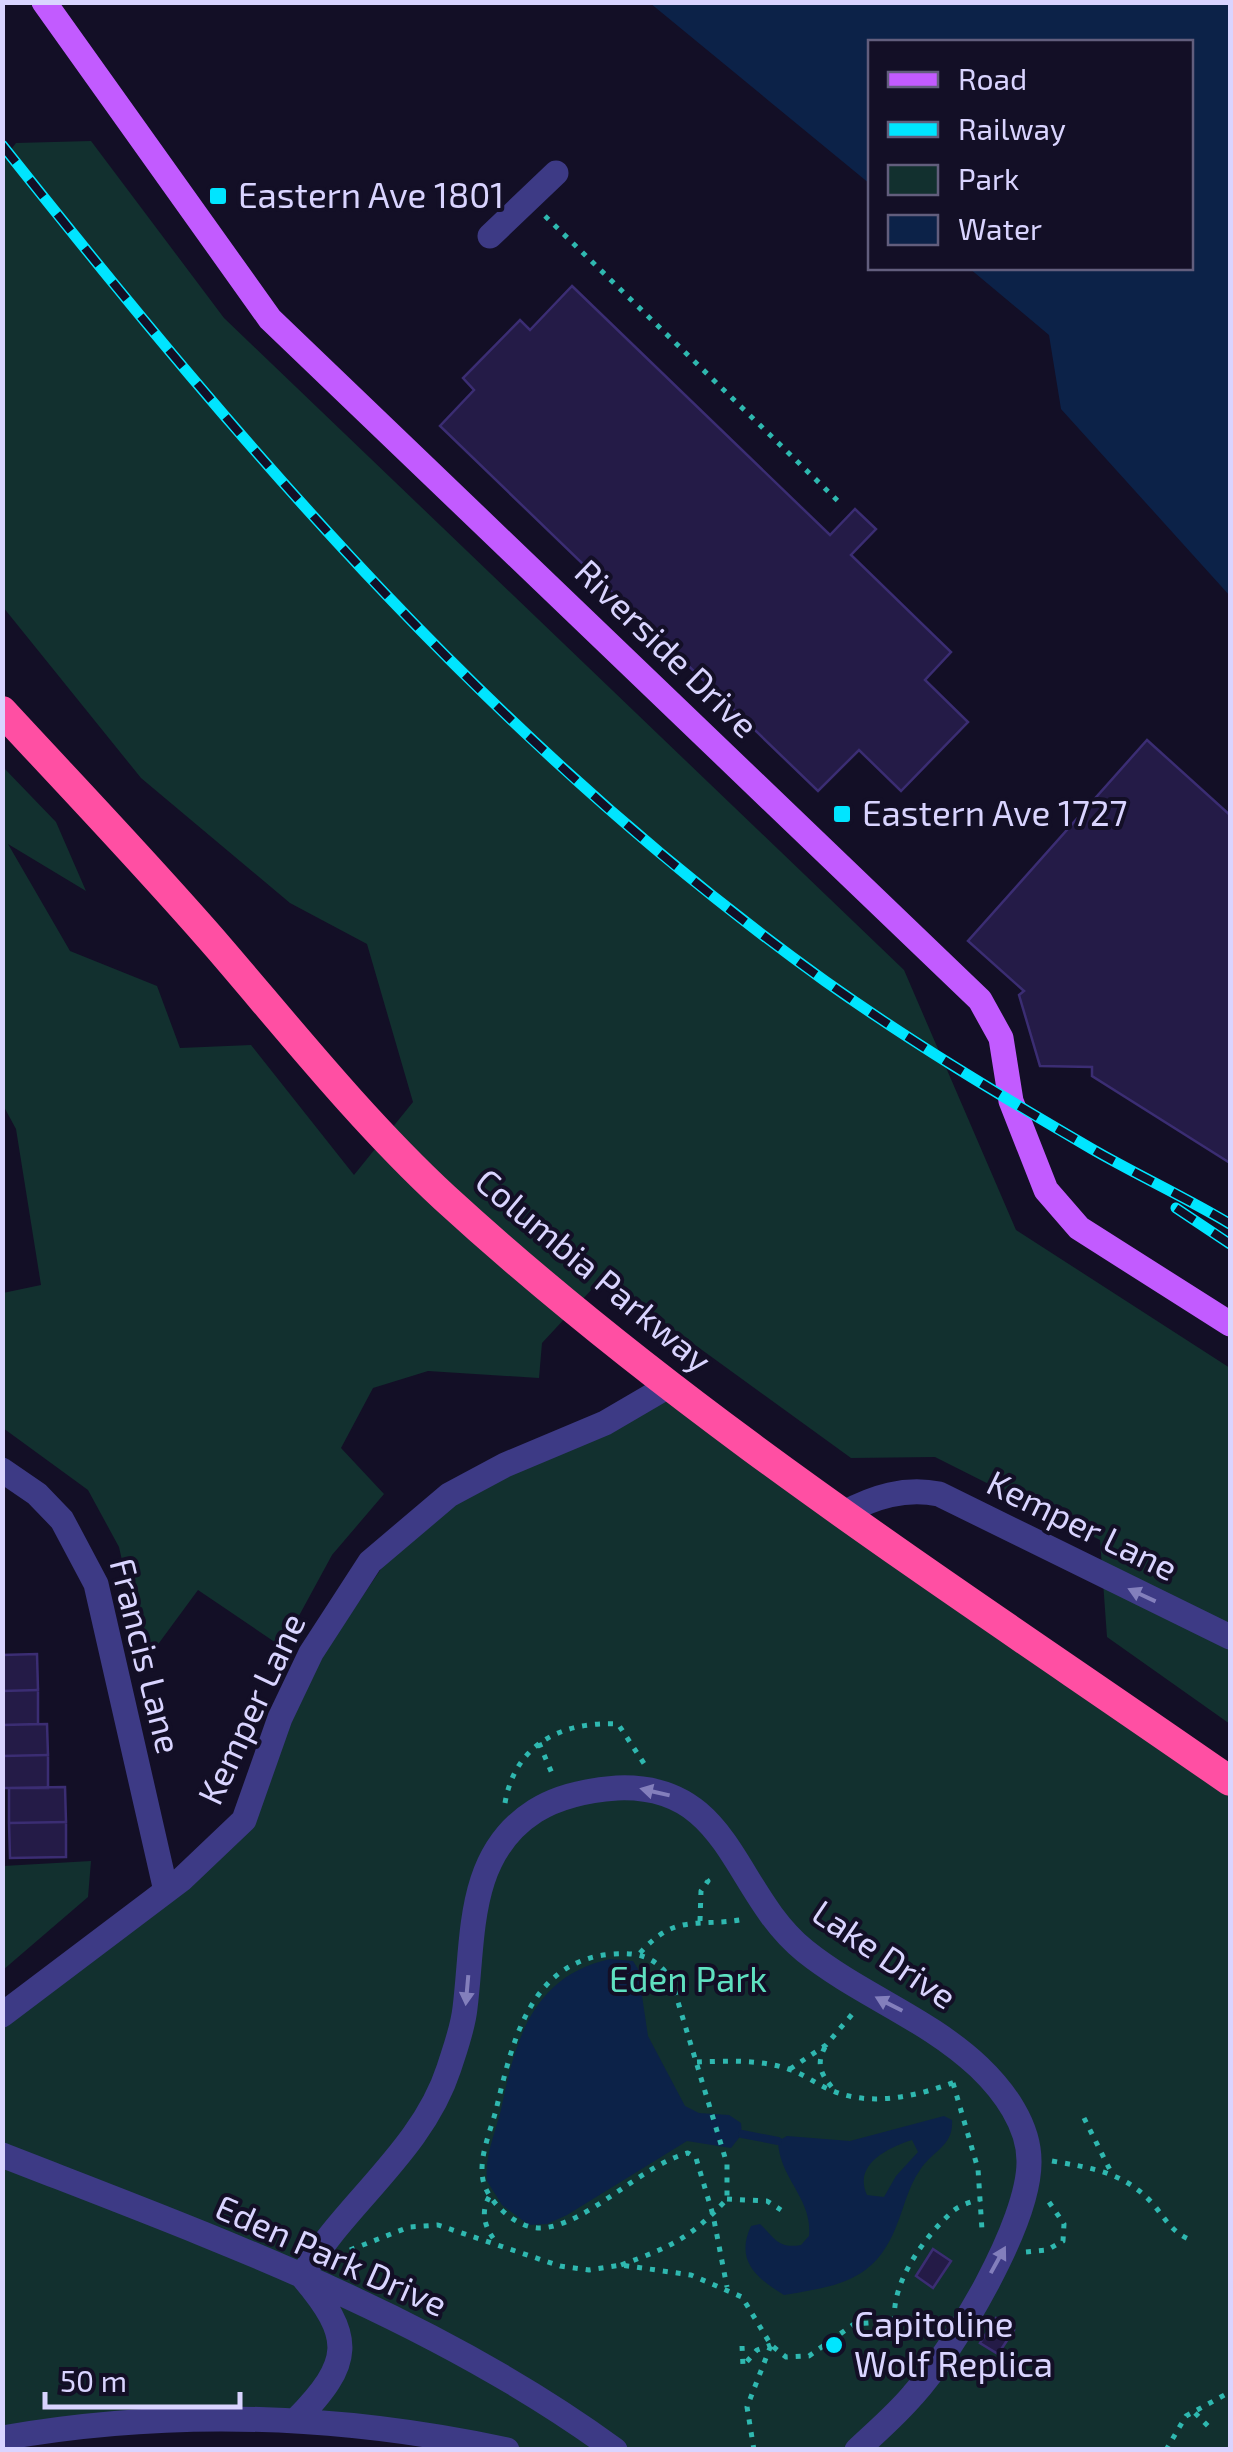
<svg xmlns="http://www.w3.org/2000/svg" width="1233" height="2452" viewBox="0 0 1233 2452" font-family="'Exo 2',sans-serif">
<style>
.green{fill:#12302f}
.water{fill:#0c2248;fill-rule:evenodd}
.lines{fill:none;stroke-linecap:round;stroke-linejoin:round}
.stream{stroke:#0c2248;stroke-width:8}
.building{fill:#241b47;stroke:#3b2d73;stroke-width:2.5}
.path{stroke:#2fb8b0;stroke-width:5;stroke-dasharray:5 8;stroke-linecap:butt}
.minor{stroke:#3d3a85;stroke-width:25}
.major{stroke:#c25bff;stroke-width:25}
.highway{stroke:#ff4fa3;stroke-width:30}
.rail-casing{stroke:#00e5ff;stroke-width:11}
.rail{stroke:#130f26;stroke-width:8;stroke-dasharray:22;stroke-linecap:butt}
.oneway{fill:#837fbc}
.poi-dot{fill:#00e5ff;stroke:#130f26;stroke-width:4}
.labels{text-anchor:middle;stroke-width:8;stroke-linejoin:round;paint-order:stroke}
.poi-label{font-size:35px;fill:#d9d4ff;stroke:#130f26;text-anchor:start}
.street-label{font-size:35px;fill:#d9d4ff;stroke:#130f26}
.park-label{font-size:35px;fill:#5fe0c0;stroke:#130f26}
</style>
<rect width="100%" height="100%" fill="#130f26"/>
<path class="green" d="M91,141L224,318L904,970L1016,1230L1230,1368V1724L1107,1637L1100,1540L935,1457L851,1458L647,1310L606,1274L542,1343L539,1378L428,1371L373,1388L341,1448L384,1494L332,1555L282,1647L198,1590L145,1662L119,1547L88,1490L3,1428V1293L41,1285L16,1129L3,1105V767L56,822L86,891L8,844L70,951L157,986L180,1048L251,1045L354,1175L413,1102L367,944L290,903L141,778L3,607L2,161L16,143Z
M670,1385L1230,1781V2449L507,2450L345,2423L3,2438V2015L215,1852L280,1718L408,1529Z
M91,1861L88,1897L3,1970V1866Z"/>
<path class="water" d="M650,3H1230V596L1061,409L1049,335L969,268H1190V42H870V184Z
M610,1959L633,1961L638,1969L648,2036L685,2106L699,2113L729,2115L741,2123L742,2134L731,2148L687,2141L567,2215L547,2224L529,2225L502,2205L487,2181C484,2155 497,2130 502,2105C516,2037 534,1976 610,1959Z
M944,2116L952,2120C954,2146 932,2151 920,2170C908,2187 904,2208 896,2227C874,2282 837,2286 784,2295C756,2278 735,2260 751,2226L760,2224C775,2238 778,2249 801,2245L809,2236C813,2199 779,2178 778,2141L787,2136L850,2141ZM912,2140L918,2152L896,2176L884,2197L867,2195C853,2165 887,2148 912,2140Z"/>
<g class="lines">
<path class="stream" d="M742,2134L778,2141"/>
</g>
<path class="building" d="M572,286L830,535L855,509L876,529L851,555L951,652L925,680L968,722L901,791L859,750L818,791L440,426L474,390L463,378L520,320L530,330Z
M1147,740L1230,815V1163L1092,1076V1067L1040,1066L1019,995L1024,991L968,941Z
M37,1654L38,1690L2,1691V1655Z
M38,1690V1724L2,1725V1691Z
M47,1724L48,1755L2,1756V1725Z
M48,1755V1788H2V1756Z
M65,1787L66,1822L9,1823V1788Z
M66,1822V1857L10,1858L9,1823Z
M933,2249L951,2261L933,2288L916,2276Z
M996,2318L1014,2330L998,2354L980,2343Z"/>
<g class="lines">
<path class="path" d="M545,216L842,505
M539,1743L554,1778
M505,1803C515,1744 562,1721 618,1724L647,1768
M700,1921L701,1891L708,1881L703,1875
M640,1953C676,1912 699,1928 745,1919
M825,2047C815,2066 822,2075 834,2090
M697,2062C727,2061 762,2059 791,2070C805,2075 818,2085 833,2091C872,2107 917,2096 955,2082
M790,2069L826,2045L854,2012
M953,2083L978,2169L982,2230
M1084,2118L1111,2172
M1052,2161C1091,2168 1124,2172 1152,2203C1166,2219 1171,2232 1191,2240
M489,2197C480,2213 485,2228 496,2242
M727,2199L767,2201L781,2210
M350,2250L409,2227L438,2225L560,2266L589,2270L621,2265L691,2275L742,2297L771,2345L786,2357L809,2356L854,2324L939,2318
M1026,2252L1047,2250L1063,2241L1064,2224L1049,2202
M621,2265C670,2247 690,2239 727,2199V2164L671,1979C655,1957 640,1952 613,1954C529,1960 512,2044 496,2110C490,2133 477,2161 484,2184C491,2205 518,2229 541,2228C586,2226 641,2165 688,2153L696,2158L713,2215L727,2287
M895,2321C890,2284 925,2236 952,2212C959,2205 971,2202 981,2199
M742,2346L743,2366L757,2350L771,2345
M1195,2413L1210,2428
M754,2450L747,2407L771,2345
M1166,2450L1186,2416L1230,2392"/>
<path class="minor" d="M490,236L556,173
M2,1470L37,1494L62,1520L96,1584L166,1891
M844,1513C874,1497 905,1487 939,1494L1230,1637
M2,2015L182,1879L244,1820L280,1718L311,1653L370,1562L449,1495L505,1465L605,1423L670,1385
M2,2155C212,2237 432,2316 615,2450
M296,2420C353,2362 354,2337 302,2276C345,2203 422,2151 449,2068C455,2049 463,2028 465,2008C474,1937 466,1855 535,1811C559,1796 589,1790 617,1788C732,1783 732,1892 805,1951C860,1995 927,2018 979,2067C1004,2091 1029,2125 1029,2161C1030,2222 954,2350 913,2395C896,2415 876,2432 857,2450
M2,2438C172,2408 339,2414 507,2450"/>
<path class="major" d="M44,2L270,319L980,1000L1001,1038L1011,1101L1046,1190L1079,1228L1230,1324"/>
<path class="highway" d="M2,711C75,790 149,867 219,948C292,1033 363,1122 445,1198C686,1419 963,1595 1230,1781"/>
<g class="rail-casing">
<path id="rail" d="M2,145C250,457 498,747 825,981C911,1042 1001,1096 1092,1149C1137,1175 1185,1197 1230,1224
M1176,1208L1230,1244"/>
</g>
<use href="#rail" class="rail"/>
</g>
<defs><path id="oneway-solid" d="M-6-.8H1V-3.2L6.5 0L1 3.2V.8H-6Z" transform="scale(2.5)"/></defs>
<g class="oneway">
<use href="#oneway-solid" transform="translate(1142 1595) rotate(-155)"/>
<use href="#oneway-solid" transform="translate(655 1792) rotate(-167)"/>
<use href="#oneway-solid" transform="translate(467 1990) rotate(95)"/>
<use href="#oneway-solid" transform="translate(889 2004) rotate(-153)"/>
<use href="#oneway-solid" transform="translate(998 2260) rotate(-61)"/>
</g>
<g class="poi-dot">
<rect x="208" y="186" width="20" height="20" rx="5"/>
<rect x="832" y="804" width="20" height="20" rx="5"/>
<circle cx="834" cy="2345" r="10"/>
</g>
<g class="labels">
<g class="poi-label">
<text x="238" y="208">Eastern Ave 1801</text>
<text x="862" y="826">Eastern Ave 1727</text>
<text x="854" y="2337">Capitoline<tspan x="854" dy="40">Wolf Replica</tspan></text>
</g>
<g class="street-label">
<text transform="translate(666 649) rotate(44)" y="12">Riverside Drive</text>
<text transform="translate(593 1271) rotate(40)" y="12">Columbia Parkway</text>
<text transform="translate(1082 1526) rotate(26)" y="12">Kemper Lane</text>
<text transform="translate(145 1656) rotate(76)" y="12">Francis Lane</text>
<text transform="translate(252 1709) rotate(-65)" y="12">Kemper Lane</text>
<text transform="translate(884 1955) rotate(34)" y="12">Lake Drive</text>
<text transform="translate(331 2256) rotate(24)" y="12">Eden Park Drive</text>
</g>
<g class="park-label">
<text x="688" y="1992">Eden Park</text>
</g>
</g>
<rect width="1233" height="2452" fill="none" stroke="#d9d4ff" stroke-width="10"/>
<rect x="868" y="40" width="325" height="230" fill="#130f26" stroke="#625e7d" stroke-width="2.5"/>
<rect x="888" y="72" width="50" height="15" fill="#c25bff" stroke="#625e7d" stroke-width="2.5"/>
<text x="958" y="90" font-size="30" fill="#d9d4ff">Road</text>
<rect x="888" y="122" width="50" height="15" fill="#00e5ff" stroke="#625e7d" stroke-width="2.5"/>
<text x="958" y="140" font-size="30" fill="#d9d4ff">Railway</text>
<rect x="888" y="165" width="50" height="30" fill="#12302f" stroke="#625e7d" stroke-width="2.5"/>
<text x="958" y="190" font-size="30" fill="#d9d4ff">Park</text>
<rect x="888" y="215" width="50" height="30" fill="#0c2248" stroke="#625e7d" stroke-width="2.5"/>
<text x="958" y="240" font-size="30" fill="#d9d4ff">Water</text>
<path d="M45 2392v15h195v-15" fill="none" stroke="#d9d4ff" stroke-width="5"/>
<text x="60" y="2392" font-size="30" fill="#d9d4ff" stroke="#130f26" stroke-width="8" paint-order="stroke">50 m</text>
</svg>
